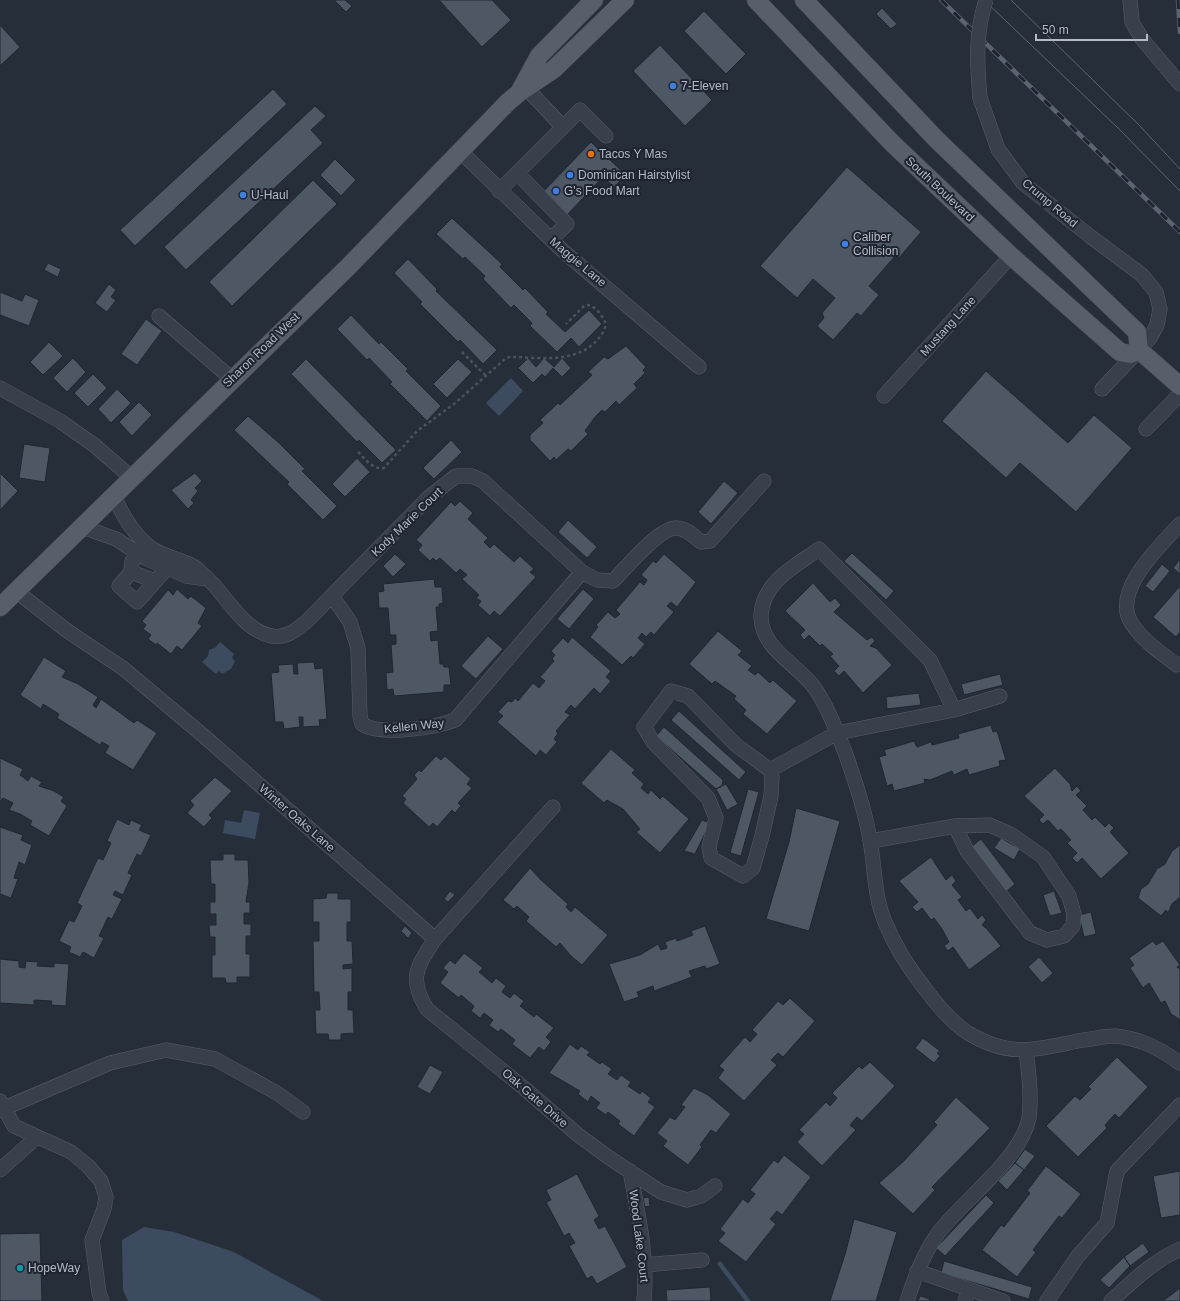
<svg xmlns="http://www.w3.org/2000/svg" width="1180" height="1301" viewBox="0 0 1180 1301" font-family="Helvetica,sans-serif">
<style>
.water{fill:#3d4b61}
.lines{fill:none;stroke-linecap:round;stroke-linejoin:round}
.stream{stroke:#3d4b61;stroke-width:4.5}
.building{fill:#4e5865;stroke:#202732}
.minor-casing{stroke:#575e69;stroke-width:15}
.major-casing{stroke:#424954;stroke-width:19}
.path{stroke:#465659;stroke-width:2.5;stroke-dasharray:3 3;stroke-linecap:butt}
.minor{stroke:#39404b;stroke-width:14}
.major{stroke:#585f6b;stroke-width:18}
.tram{stroke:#5c6471;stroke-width:1}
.rail-casing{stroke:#5c6471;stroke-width:4.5}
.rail{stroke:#1e2530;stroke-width:3;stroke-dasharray:9;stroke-linecap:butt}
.minor-bridge-casing{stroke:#575e69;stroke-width:15;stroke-linecap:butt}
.minor-bridge{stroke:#39404b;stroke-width:14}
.shop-dot{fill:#3f7fe0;stroke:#1e2530;stroke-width:1.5}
.food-dot{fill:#e8710a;stroke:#1e2530;stroke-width:1.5}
.culture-dot{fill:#0f9aa8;stroke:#1e2530;stroke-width:1.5}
.labels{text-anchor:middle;stroke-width:4;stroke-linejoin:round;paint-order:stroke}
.poi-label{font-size:12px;fill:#b5bbc6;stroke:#1e2530;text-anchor:start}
.street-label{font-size:12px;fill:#b5bbc6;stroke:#1e2530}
</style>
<rect width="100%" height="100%" fill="#262e3a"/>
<path class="water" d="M511,378L523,391L499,416L486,403Z
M220,642L234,654L232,658L235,661L231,669L222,674L219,671L216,674L202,662L208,656L209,650L215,648Z
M244,810L260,813L255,839L223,833L225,820L241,823Z
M144,1227L174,1232L234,1252L323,1301H128L123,1290L122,1240Z"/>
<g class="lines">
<path class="stream" d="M720,1264L748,1301"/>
</g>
<path class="building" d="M334,0H345L352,6L346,12Z
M439,0H492L511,20L482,47Z
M882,8L897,24L891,29L876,14Z
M704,11L746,54L726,74L684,31Z
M0,25L20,47L0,66Z
M660,45L712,100L685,126L633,71Z
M273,89L287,104L135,246L120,230Z
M315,106L326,116L311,130L323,143L186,270L164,247Z
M591,142L626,175L614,187L603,177L566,216L542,193Z
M335,159L356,180L341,196L320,175Z
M847,167L921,232L899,258L896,255L869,286L879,295L861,316L857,313L833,340L817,326L824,318L822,313L835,298L813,279L797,298L760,266Z
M313,180L337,204L232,306L209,282Z
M452,218L502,264L500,267L523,290L525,288L548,312L546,314L565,332L589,310L602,324L579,347L571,338L557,352L530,326L532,323L514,305L511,308L483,279L485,276L465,257L463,259L436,234Z
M408,259L437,289L436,291L497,350L483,364L460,340L458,342L420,304L422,302L394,273Z
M48,263L61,269L58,277L44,270Z
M109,284L116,290L111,297L116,300L107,312L95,303Z
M0,292L22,301L25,294L39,300L29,326L0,315Z
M351,315L379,344L381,342L408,369L406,371L441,406L427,421L390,384L392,382L369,358L367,360L337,329Z
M146,319L162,331L137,365L121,354Z
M49,342L63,356L43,375L30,362Z
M626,346L646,367L643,370L645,373L634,384L637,388L619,405L616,401L605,412L602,410L595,417L585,431L588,434L571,451L568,449L556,460L554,457L550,461L530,440V435L543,423L540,420L558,403L560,405L592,375L588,372L604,357L608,359Z
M73,358L86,372L67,392L53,378Z
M528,358L536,367L544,358L554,367L562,358L571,368L562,377L553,368L545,377L542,374L533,383L518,368Z
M306,359L396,450L382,463L359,440L357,442L291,374Z
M458,359L472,372L447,398L433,384Z
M986,371L1068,443L1094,415L1132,448L1076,512L1020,463L1006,478L942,421Z
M93,374L107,388L88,407L74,393Z
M117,389L131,403L111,423L98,409Z
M139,402L152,415L132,436L119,422Z
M248,416L278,442L305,469L302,471L337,506L323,520L287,484L289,482L234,430Z
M451,440L462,452L434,479L423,468Z
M24,444L50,448L45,482L19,478Z
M357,458L370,472L345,497L332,484Z
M0,473L18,491L0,510Z
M195,473L202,481L195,488L198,491L191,500L194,503L188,509L171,490Z
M724,481L738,493L711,524L698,512Z
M460,501L473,513L468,519L488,538L484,542L490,548L494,544L514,562L520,556L534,569L530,572L536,577L500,616L494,611L490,616L478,605L481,601L476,598L479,595L462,579L467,575L460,569L456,573L440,558L436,561L433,558L430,561L418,550L422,545L416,540L451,502L455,506Z
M568,520L597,547L587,558L558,532Z
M852,553L894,591L886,600L844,561Z
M395,554L406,564L393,577L383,566Z
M664,554L696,582L677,607L671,602L667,606L674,612L654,635L651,632L646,637L642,633L638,638L645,644L633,658L631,656L622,665L590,637L598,627L596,625L608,612L615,618L620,614L616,610L640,582L644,585L647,580L641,575L653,561L656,563Z
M1180,559V574L1173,568Z
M1162,564L1170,571L1153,592L1145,586Z
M434,579L435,587H442L443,603L439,604V607H436L438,631L430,632L431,641L438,640L440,664H443L444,667H449L451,685H444V692L394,696L393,689L387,690L386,673L393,672L391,645L396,644V635H390L388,608H379L378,592L384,591L383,584Z
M813,583L830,602L835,598L841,605L834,612L867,640L872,637L875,641L870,646L876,648L892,665L863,693L844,671L839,676L834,671L839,666L830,656L833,654L822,644L820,646L809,635L804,640L800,635L805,630L785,611Z
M1180,586V632L1176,637L1153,617Z
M177,589L188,599L191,596L206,608L198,623L202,626L182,650L177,646L171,654L157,643L156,645L148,639L151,635L143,629L146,625L142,621L168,590L173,595Z
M583,589L594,599L569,629L557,619Z
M718,631L742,651L738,655L752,666L748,670L755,675L758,672L770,683L773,680L797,701L767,734L743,714L746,710L734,699L736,696L715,681L712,684L689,664Z
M488,636L503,649L476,679L461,666Z
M572,637L611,671L606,677L611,681L600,694L594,688L575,709L571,705L565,712L570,715L556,731L558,733L554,739L557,742L546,755L540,750L536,756L497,722L503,716L498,712L508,701L512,702L515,698L518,701L533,683L539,688L545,681L540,677L554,661L552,659L555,655L551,651L563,638L568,643Z
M44,657L66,671L62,677L78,684L98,697L93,705L96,708L101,699L134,723L137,720L157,733L133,770L105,753L109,746L102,742L100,745L57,718L59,714L43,704L41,709L20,695Z
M314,662L315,669L323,668L327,719L319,720L320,726L303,727V717H299L300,727L284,729L283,722H275L271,673L279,672L278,665L293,664L294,674H298L297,663Z
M1000,674L1003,685L964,695L961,684Z
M919,693L921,705L887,709L886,697Z
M679,711L746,772L739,780L671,720Z
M991,725L993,732L997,731L1006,760L999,761L1000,766L969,775L967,769L954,775L952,771L930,780L924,779L925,783L894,791L892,784L887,786L879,757L886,755L884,750L914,741L917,747L931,742L932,745L959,738L958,734Z
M664,727L723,780L722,786L716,789L656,736Z
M611,749L635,770L632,773L644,784L641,788L648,794L651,790L660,799L663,796L689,819L660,853L636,832L640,829L623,809L607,800L604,803L581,783Z
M436,756L441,760L445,756L471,779L467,784L472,788L458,803L461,806L455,813L452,810L437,827L433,823L429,827L403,803L406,799L402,796L417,779L414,775L419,770L421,772Z
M0,758L23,769L20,775L28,781L31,776L42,782L39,786L54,791L64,797L61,801L67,806L49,836L30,825L32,821L20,814L9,810L13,803L3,798L0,802Z
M1055,768L1070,784L1072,791L1077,786L1081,791L1076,795L1087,806L1083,810L1092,820L1095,817L1105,827L1109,823L1114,828L1110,832L1129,853L1101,879L1082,858L1077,863L1072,858L1077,853L1067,843L1071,840L1061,829L1058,831L1048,820L1043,824L1039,820L1044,815L1024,796Z
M215,777L232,791L209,815L212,818L204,827L187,813L194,805L190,801Z
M726,784L738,804L727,810L716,789Z
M748,789L759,792L741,856L730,853Z
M796,808L840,821L809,931L766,919L789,842Z
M117,819L129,825L131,820L142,825L139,830L151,835L141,856L137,854L128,873L132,875L123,895L115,891L113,895L122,899L112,919L108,917L99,936L104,938L94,958L83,952L80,957L69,952L71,947L59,941L69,920L74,922L82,906L77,903L98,858L103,860L111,843L107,841Z
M702,820L710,823L695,854L684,851Z
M0,827L23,835L21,840L32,845L25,865L19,862L14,878L18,879L11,898L0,894Z
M1001,838L1020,849L1014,860L994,848Z
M981,839L1015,884L1006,892L971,847Z
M1180,845V897L1172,904L1168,913L1166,910L1161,916L1138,898L1141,889L1148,884L1157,869L1165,864L1172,851Z
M223,854H235V860H248L249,882L246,902H250V913H244V924H251V936H246V954H250V977H237V983H226L225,978H212V955H215V937H210L209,925H216V914H210V902H215V884H211L210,860H223Z
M931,857L946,880L952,875L956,881L952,885L962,897L958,900L966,911L970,908L978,919L982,915L986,920L982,925L986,928L1001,946L969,970L953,947L948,951L944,946L949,942L942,929L934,918L931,920L922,908L917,912L912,907L918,902L899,881Z
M530,868L540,879L568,904L566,907L571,912L575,907L608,935L582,965L571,956L560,943L556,947L526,921L529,917L517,906L514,909L503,900Z
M450,891L455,895L448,902L444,899Z
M1054,891L1062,913L1050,916L1043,895Z
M327,893H338V899H351V922H347V941H352L353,964L343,965V969L352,968V992H348V1010H353L354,1033L341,1034V1040H329L328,1034H316L315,1010H320L319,992H314L313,941H319V922H313V899L326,898Z
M1091,912L1096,934L1084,937L1079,915Z
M405,926L412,933L408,938L401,931Z
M705,926L720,964L706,969L705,966L689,971L692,977L654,991L653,986L637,992L639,997L624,1002L609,964L640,955L658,944L661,950L667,948L665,942L676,938L677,941L693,935L691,931Z
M1153,941L1156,945L1163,941L1180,965L1177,967L1180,969V1027L1179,1019L1171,1014L1165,1001L1161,1003L1149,983L1143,988L1130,968L1134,965L1129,958Z
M464,953L483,968L479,972L492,983L496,978L506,986L502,992L510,998L514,993L524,1001L520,1006L534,1017L536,1014L554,1028L546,1037L551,1042L544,1051L539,1047L530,1058L512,1044L515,1040L501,1029L498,1032L489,1025L493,1020L484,1013L480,1018L471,1011L474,1006L461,995L459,998L440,983L448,972L443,968L450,960L455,964Z
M1039,957L1053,973L1042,983L1028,967Z
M0,959L19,961V967L25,968L26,961L38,962L37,966L54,967V963L69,964L66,1006L51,1005L52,1001L34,1000V1005L0,1003Z
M790,998L815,1021L783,1057L778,1053L771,1060L777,1065L744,1101L718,1078L724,1070L719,1066L745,1037L750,1042L757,1034L752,1030L778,1001L783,1005Z
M923,1038L940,1051L937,1053L940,1056L934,1063L915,1048Z
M570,1044L578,1050L581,1046L590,1052L587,1055L600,1064L602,1062L612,1069L608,1074L617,1080L621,1075L631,1082L628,1086L640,1094L642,1091L651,1098L648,1102L655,1107L634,1136L618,1124L620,1121L608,1112L606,1115L596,1108L600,1103L591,1096L588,1102L578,1094L580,1091L549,1073Z
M1117,1057L1148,1087L1119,1118L1115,1114L1105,1125L1107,1128L1078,1157L1046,1126L1075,1096L1080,1100L1091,1089L1088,1087Z
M870,1062L895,1086L862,1121L857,1117L850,1125L856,1130L822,1166L797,1142L804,1134L799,1130L826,1102L830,1106L837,1098L832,1093L859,1066L862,1069Z
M430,1065L443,1072L430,1094L417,1087Z
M694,1088L708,1095L731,1114L716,1133L711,1130L700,1145L702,1147L688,1165L663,1146L667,1141L657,1133L670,1117L675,1120L685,1107L681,1105Z
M956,1097L990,1128L932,1187L935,1190L913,1214L879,1183L903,1162L937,1125L934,1122Z
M1025,1149L1035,1156L1024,1170L1015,1163Z
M784,1155L811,1177L782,1215L777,1211L770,1219L776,1224L746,1262L718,1241L725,1233L720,1229L743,1199L748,1203L755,1194L750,1190L774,1160L778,1163Z
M1015,1163L1024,1170L1007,1190L998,1181Z
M1046,1166L1081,1194L1062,1218L1059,1216L1033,1250L1036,1252L1017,1277L982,1250L1001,1225L1004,1227L1030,1193L1027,1191Z
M1180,1171V1215L1161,1218L1153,1176Z
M577,1174L599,1216L594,1220L599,1229L605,1226L627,1267L597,1284L592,1276L587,1279L569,1246L575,1243L569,1233L564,1236L546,1202L551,1200L546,1190Z
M986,1195L994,1203L945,1256L936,1248Z
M649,1197L650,1206L645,1207L643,1198Z
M854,1219L897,1232L876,1301H830L846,1251Z
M40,1233L42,1301H0V1234Z
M1143,1243L1149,1252L1130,1266L1124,1257Z
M1124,1257L1130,1266L1109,1288L1100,1280Z
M944,1261L1032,1287L1029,1299L941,1273Z
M710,1287L711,1301H667L666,1290Z
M1180,1288V1301H1163Z
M920,1296L930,1299L929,1301H918Z"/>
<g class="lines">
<g class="minor-casing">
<path id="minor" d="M1130,0L1132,22L1142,39L1180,84
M526,88L563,127
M980,98L998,149L1023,183L1091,237L1142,275L1156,292L1160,309L1157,325L1150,338L1139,350L1102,389
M461,152L562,250L699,367
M517,173L567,224L551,239
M499,191L580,110L606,136
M159,316L232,379
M0,388L60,421L94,445L131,477
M884,396L1011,256
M1146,429L1180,394
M114,496C122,515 131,530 146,544C159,556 178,558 193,566C198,569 202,574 207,578C227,596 243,631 272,636C286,639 297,629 307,621L428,498L456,476H472L483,481L582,572L597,580L613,581C626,568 658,529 675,528C685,527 694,536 701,542L710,541L764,481
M1180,524C1160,546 1110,592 1132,624C1143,641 1161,653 1177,665L1180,664
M82,527L116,539L145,558L186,576L208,579
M144,546L132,561L131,572L119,586L137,602L167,568L170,560
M131,572L155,581
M16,591L66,630L124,669L205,737L435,939L553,807
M332,596L350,622L358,648L360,716L362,724C380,736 435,728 455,720L582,572
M954,710L930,660L819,549C795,566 763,582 761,615C760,648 797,664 814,687C828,707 836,730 845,752C855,781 865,810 870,840C875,868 874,896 885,922C895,947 910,970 926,990C938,1006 951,1022 968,1033C1011,1059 1037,1049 1083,1040C1093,1039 1104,1036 1115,1036C1140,1038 1160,1049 1180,1063
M770,770L772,777L771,796L762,836L753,868L743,876L711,858L709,847L716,818L708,798L653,742L644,727L671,691L688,696L736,745L770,770L837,733L954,710L1000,696
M871,841L955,826L990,825L1012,835L1043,857L1069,896L1074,914L1073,926L1064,936L1047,940L1030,933L967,851L955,826
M435,939C417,967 408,978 427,1009L524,1088L577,1134L608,1157L661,1192L687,1200L701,1196L715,1186
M0,1101L14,1126L71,1152L87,1165L101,1181L106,1197L104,1209L92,1240L99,1293L102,1301
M0,1110L110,1063L166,1050L215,1059L277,1093L303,1112
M0,1170L37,1137
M630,1171C638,1213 648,1258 644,1301
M644,1265L702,1260
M917,1271L1003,1301
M907,1301C915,1277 924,1252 939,1232C964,1199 1021,1159 1029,1118C1032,1096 1029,1072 1026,1051
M965,1301L969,1289
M1047,1301L1078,1256L1107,1223L1117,1171L1180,1105
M1111,1301C1133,1281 1153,1261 1180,1249"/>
</g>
<g class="major-casing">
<path id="major" d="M756,0L892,143L1011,256L1120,352L1130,354L1139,350
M804,0L937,140L1137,332L1139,350L1180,386
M521,89L539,56L594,0
M0,607L349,266L508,102L520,92L554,69L625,0"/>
</g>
<path class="path" d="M462,352L486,376
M358,452C366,460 373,470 384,468L417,431L454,404L505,359L509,357C539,357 577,365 599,338C602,334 607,328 605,322C602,315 596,307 588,305L584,306L566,324"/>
<use href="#minor" class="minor"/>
<use href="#major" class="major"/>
<path class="tram" d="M984,0L1118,128L1180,191
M1011,0L1139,125L1180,169"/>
<g class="rail-casing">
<path id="rail" d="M941,0L1180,232
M1178,0L1180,32"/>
</g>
<use href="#rail" class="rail"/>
<g class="minor-bridge-casing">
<path id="minor-bridge" d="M980,98C977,63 975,34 986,0"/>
</g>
<use href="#minor-bridge" class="minor-bridge"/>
</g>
<g class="shop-dot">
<circle cx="673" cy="86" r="4"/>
<circle cx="570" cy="175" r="4"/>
<circle cx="556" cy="191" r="4"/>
<circle cx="243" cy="195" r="4"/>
<circle cx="845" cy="244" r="4"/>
</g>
<circle class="food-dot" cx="591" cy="154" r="4"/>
<circle class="culture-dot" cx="20" cy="1268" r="4"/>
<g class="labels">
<g class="poi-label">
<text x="681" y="90">7-Eleven</text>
<text x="599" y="158">Tacos Y Mas</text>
<text x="578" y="179">Dominican Hairstylist</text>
<text x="564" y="195">G's Food Mart</text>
<text x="251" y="199">U-Haul</text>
<text x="853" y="241">Caliber<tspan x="853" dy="14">Collision</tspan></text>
<text x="28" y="1272">HopeWay</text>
</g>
<g class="street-label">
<text transform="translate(940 189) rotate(43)" y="4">South Boulevard</text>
<text transform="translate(1050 203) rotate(40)" y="4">Crump Road</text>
<text transform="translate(578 262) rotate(40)" y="4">Maggie Lane</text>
<text transform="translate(948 326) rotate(-48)" y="4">Mustang Lane</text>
<text transform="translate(261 350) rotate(-44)" y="4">Sharon Road West</text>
<text transform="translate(407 522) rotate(-44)" y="4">Kody Marie Court</text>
<text transform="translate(414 726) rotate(-6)" y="4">Kellen Way</text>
<text transform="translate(297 818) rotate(41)" y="4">Winter Oaks Lane</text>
<text transform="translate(535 1098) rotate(41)" y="4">Oak Gate Drive</text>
<text transform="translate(639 1236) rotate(83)" y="4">Wood Lake Court</text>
</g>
</g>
<path d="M1036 34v6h111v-6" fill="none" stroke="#b5bbc6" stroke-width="2"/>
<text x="1042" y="34" font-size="12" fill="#b5bbc6" stroke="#1e2530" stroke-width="3" paint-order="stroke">50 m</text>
</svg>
